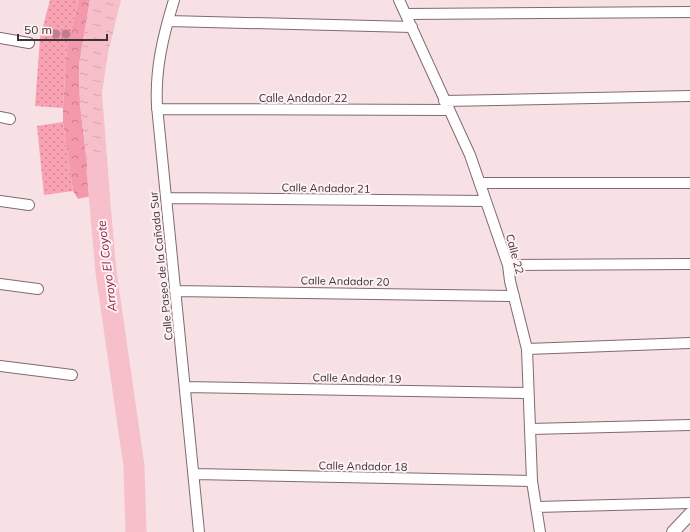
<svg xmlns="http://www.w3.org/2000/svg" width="690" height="532" viewBox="0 0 690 532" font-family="Mulish,sans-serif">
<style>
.forest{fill:url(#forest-crowns)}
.park{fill:url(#park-dots)}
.water{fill:url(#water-ripples)}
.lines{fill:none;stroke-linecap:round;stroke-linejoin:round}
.river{stroke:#f7bfc9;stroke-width:21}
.minor-casing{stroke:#7f6b6f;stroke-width:12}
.tertiary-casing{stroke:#7f6b6f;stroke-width:14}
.minor{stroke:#fff;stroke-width:10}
.tertiary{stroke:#fff;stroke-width:12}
.tree{fill:#c07d8f}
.labels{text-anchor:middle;stroke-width:4;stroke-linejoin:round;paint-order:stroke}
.street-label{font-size:11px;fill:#3c3335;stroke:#fef1f3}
.water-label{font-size:12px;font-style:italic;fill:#8b2444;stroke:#fef1f3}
</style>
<defs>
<pattern id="forest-crowns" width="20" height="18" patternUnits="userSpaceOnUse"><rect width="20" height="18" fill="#f399ab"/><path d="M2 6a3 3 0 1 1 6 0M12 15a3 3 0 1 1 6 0" fill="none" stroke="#c67d8c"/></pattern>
<pattern id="park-dots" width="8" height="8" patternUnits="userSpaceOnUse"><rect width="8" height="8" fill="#faa2b4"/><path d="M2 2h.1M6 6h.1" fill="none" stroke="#cc8593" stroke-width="1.8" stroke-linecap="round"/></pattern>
<pattern id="water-ripples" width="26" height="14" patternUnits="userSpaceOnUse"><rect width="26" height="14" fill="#f7bfc9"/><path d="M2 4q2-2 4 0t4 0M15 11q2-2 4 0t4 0" fill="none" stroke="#d5a5ad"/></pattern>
</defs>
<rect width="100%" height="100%" fill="#f7e1e4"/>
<path class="forest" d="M79,0H90L79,65L80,104L91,196L78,199L73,191L63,122V108L67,46Z"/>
<path class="park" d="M50,0H79L67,46L63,108L35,106L40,38Z
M63,122L73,191L44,195L37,126Z"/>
<path class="water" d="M90,0H121L108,53L102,93L110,197L91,200L80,104L79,65Z"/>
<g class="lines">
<path class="river" d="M97,171L106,272L134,466L136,532"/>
<g class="minor-casing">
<path id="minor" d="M174,0C163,36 155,69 157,106L199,532
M399,0L470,155L508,265L510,281L527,349L532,481L540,532
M406,14L690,12
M168,21L412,27
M0,38L29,43
M444,101L690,96
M157,109L448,110
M0,117L10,119
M481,183H690
M166,198L485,201
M0,201L29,205
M508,265L690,264
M0,284L38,289
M175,291L514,296
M527,349L690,343
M0,366L72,375
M185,387L528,393
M530,429L690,425
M194,474L532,481
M536,507L690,503"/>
</g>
<g class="tertiary-casing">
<path id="tertiary" d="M673,532L690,514"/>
</g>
<use href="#minor" class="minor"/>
<use href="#tertiary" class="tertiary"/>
</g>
<g class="tree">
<circle cx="56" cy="34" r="4.5"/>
<circle cx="66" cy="34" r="4.5"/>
</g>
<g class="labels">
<g class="street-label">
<text x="303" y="102">Calle Andador 22</text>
<text transform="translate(326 188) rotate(1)" y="4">Calle Andador 21</text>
<text transform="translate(515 254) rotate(75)" y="4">Calle 22</text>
<text transform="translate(161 266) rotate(-96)" y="4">Calle Paseo de la Cañada Sur</text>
<text transform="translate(345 281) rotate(1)" y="4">Calle Andador 20</text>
<text transform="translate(357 378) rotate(1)" y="4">Calle Andador 19</text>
<text transform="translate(363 466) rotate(1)" y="4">Calle Andador 18</text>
</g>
<g class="water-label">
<text transform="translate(107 266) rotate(-97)" y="4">Arroyo El Coyote</text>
</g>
</g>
<path d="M18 34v6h89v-6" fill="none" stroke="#3c3335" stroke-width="2"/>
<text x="24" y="34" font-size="12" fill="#3c3335" stroke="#fef1f3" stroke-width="3" paint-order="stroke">50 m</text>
</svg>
